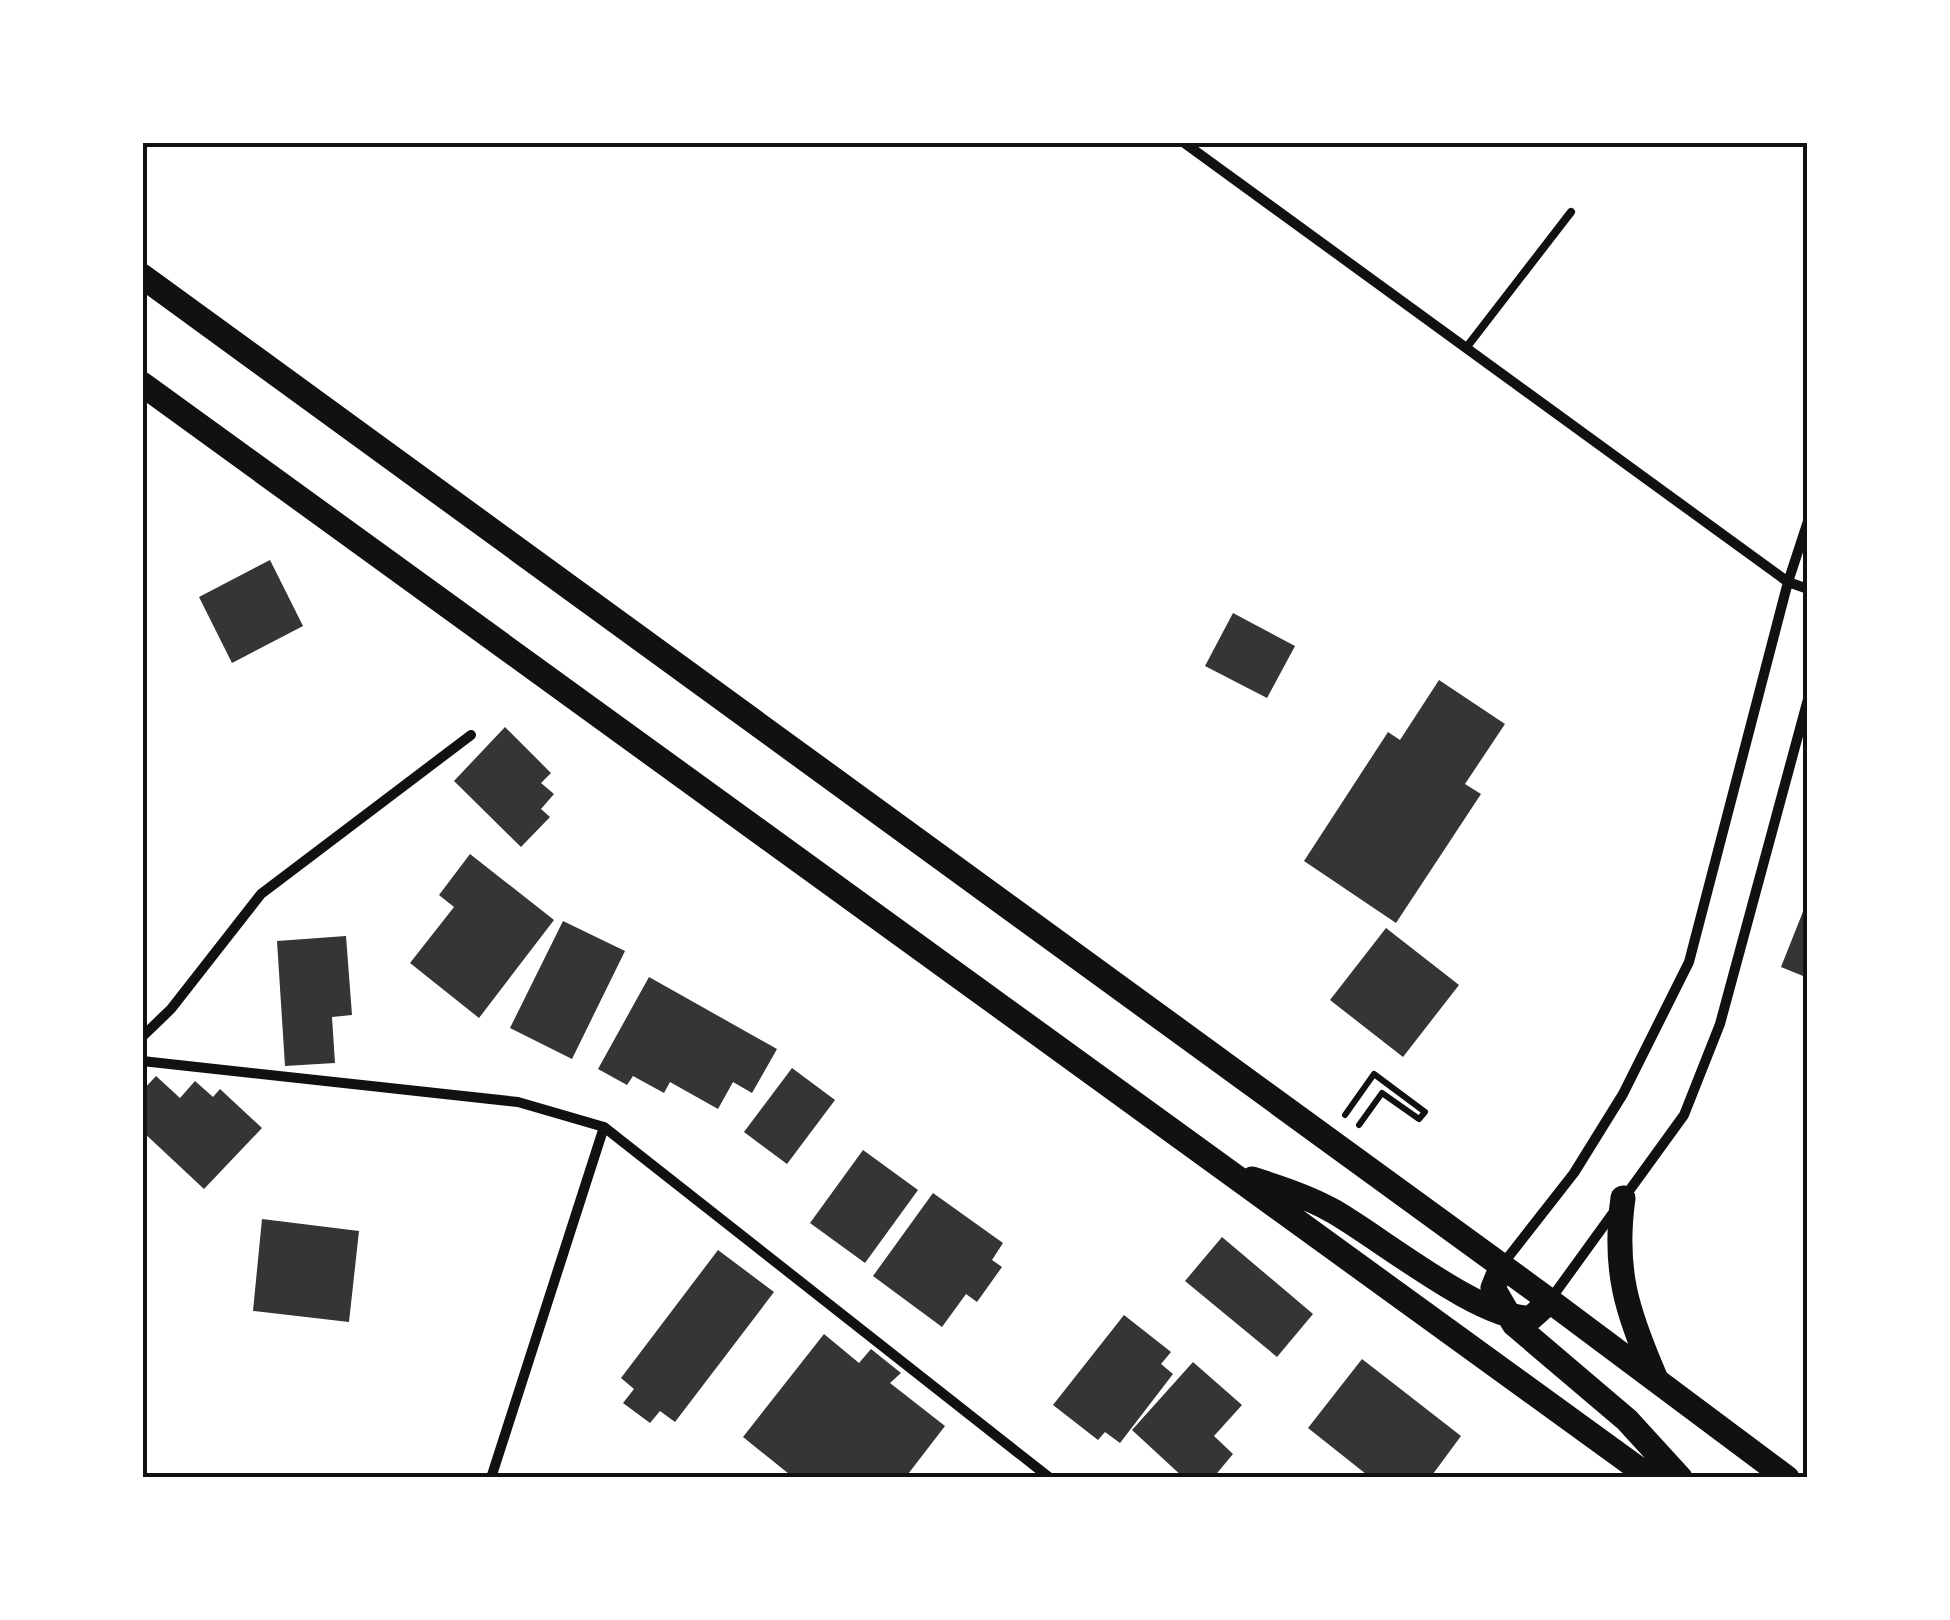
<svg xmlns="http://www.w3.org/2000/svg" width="1950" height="1620" viewBox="0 0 1950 1620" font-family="'Noto Sans',sans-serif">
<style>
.building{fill:#353535}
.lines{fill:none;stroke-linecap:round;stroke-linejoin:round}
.path{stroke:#111;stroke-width:6}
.service{stroke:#111;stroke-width:8}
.minor{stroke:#111;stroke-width:10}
.primary{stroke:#111;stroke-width:25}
.neatline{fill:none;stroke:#111;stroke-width:4}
</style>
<rect width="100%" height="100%" fill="#fff"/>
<path class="building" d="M270,560L303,626L232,663L199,597Z
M1233,613L1295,646L1267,698L1205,666Z
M1439,680L1505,724L1465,784L1481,794L1396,923L1304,861L1388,732L1400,740Z
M505,727L551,773L541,783L554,794L541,809L550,817L521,847L454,781Z
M470,854L554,920L479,1018L410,963L454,907L439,895Z
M1808,899V978L1781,967Z
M563,921L625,951L572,1059L510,1028Z
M1386,928L1459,985L1403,1057L1330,1000Z
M346,936L352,1015L332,1017L335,1063L285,1066L277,941Z
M649,977L777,1049L752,1093L733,1082L718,1109L670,1082L664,1093L633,1076L627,1085L598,1069Z
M792,1068L835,1100L787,1164L744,1132Z
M156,1076L180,1098L195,1081L213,1097L220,1089L262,1128L204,1189L142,1131V1091Z
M863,1150L918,1190L865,1263L810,1223Z
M933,1193L1003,1243L992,1260L1002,1267L977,1302L966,1294L942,1327L873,1276Z
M262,1219L359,1231L349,1322L253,1311Z
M1222,1237L1313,1314L1277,1357L1185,1281Z
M718,1250L774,1292L675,1422L660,1411L650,1423L623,1403L634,1389L621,1378Z
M1124,1315L1171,1352L1161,1364L1173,1374L1120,1443L1105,1432L1098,1440L1053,1405Z
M824,1334L859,1363L871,1349L901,1373L890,1383L945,1426L905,1478H794L743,1437Z
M1362,1359L1461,1436L1430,1478H1371L1308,1428Z
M1193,1362L1242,1405L1214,1436L1233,1454L1213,1478H1184L1132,1430Z"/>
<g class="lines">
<path class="path" d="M1345,1115L1374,1074L1425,1112L1419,1119L1382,1093L1359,1125"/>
<path class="service" d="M1466,348L1571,212"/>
<path class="minor" d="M1183,142L1788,582L1808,589
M142,1037L171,1009L261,894L471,735
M142,1061L518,1102L604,1127L1050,1478
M1502,1265L1574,1173L1623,1094L1689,962L1788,582L1808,521
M1550,1300L1684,1115L1720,1024L1808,699
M491,1478L604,1127"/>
<path class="primary" d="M142,276L1550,1301L1787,1478
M142,384L1651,1478
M1252,1179C1280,1188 1308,1197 1333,1211C1379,1237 1482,1321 1531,1318L1550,1301
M1623,1198C1613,1270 1627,1312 1655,1377
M1501,1268L1493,1288L1514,1324L1627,1420L1680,1478"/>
</g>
<rect width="1950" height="1620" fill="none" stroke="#ffffff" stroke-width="290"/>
<rect x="145" y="145" width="1660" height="1330" class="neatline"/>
</svg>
